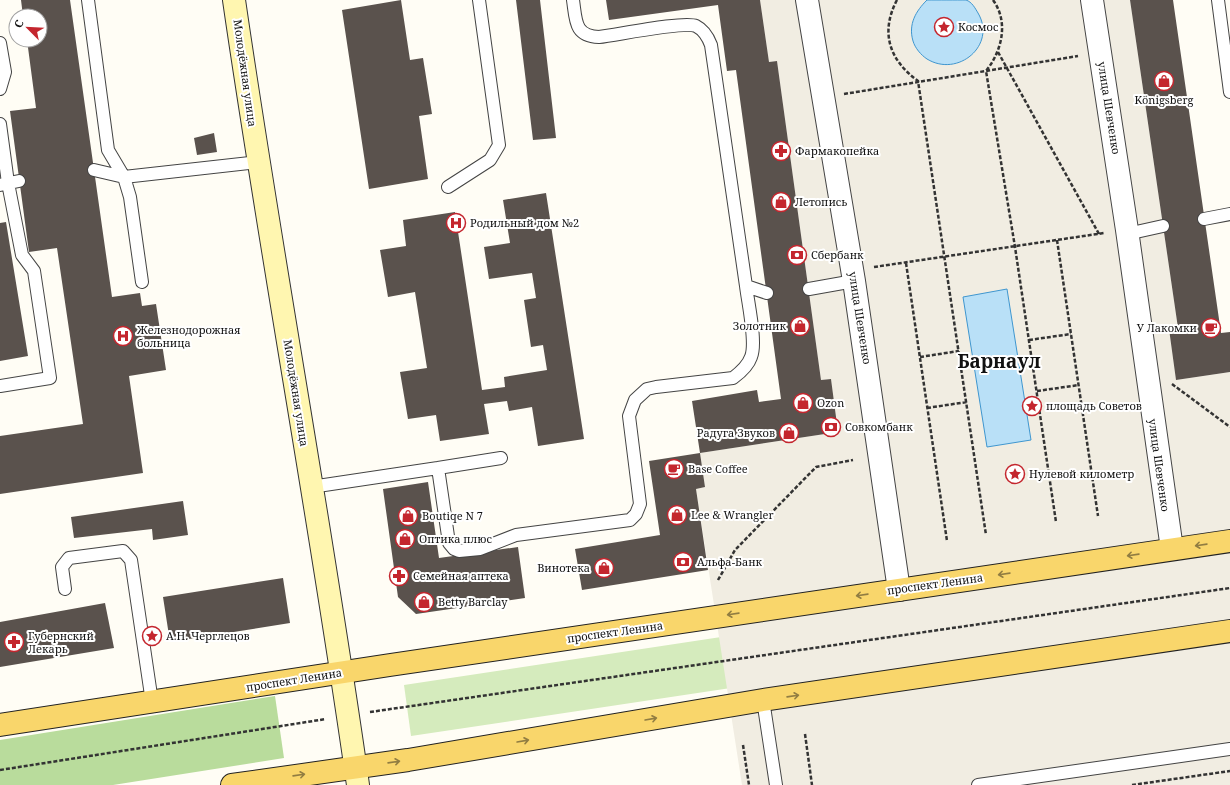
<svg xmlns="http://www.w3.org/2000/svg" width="1230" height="785" viewBox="0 0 1230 785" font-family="'Noto Serif',serif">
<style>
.green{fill:#d5ebbd}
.forest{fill:#b9dc9c}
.plaza{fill:#f1ede2}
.water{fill:#b9e0f7;stroke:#3f96cf}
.building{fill:#5a524d}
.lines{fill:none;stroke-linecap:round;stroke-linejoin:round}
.lane-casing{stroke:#444;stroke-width:14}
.street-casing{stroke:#444;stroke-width:24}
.secondary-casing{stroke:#333;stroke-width:24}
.primary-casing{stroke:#222;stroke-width:24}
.path{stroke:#333;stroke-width:2.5;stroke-dasharray:4 2;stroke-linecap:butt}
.lane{stroke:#fff;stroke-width:12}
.street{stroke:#fff;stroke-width:22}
.secondary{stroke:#fff6b0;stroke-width:22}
.primary{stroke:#f9d66b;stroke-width:22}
.oneway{stroke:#917d42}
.labels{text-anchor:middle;stroke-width:4;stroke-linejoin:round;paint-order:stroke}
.poi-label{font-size:11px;fill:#111;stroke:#fff;text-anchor:start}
.street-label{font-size:11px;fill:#111;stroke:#fff}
.town-label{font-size:19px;font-weight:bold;fill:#111;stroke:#fff}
</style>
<rect width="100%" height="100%" fill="#fffdf5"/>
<path class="green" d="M1230,560V613L411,736L404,685Z"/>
<path class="forest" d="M275,696L284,758L113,785H0V740Z"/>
<path class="plaza" d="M760,0H1130L1178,328L1169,329L1176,380L1230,372V785H742L696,489L705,487L700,453L838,432L831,379L821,380L777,61L769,62Z"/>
<path class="water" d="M927,0C937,0 957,0 966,0C972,2 975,8 978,13C997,45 958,78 927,59C921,55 915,48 913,41C908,24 916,11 927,0Z
M1007,289L1031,440L987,447L963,297Z"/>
<path class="building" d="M21,0H70L112,297L140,293L142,306L156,304L166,370L129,376L143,473L0,494V436L83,424L57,248L29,252L10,111L36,108L27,40H40V16H23Z
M401,0L410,60L423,58L432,114L419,116L428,179L369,189L342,10Z
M516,0H540L556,138L533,140Z
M606,0H760L769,62L777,61L821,380L831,379L838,432L700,453L692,401L757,390L759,402L781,399L736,70L727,71L718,5L609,20Z
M1130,0H1173L1221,333L1230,332V372L1176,380L1169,329L1178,328Z
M214,133L217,152L197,155L194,138Z
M546,193L584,439L538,446L532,407L509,411L507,401L484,404L489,434L440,441L436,415L408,419L400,372L427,368L415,292L388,297L380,250L406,246L403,220L455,212L482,390L505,387L504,377L547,370L543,345L531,347L524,300L536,298L532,273L489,279L484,247L510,243L503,200Z
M6,222L28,356L0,361V223Z
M700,453L705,487L696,489L708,570L582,590L575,549L660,535L649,461Z
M428,482L439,558L518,547L525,598L416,614L398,597L383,489Z
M183,501L188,535L153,540L152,529L74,538L71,517Z
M283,578L290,623L170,642L163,597Z
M105,603L114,648L0,667V622Z"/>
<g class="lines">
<g class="lane-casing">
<path id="lane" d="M88,0L108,150L124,177L130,197L142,282
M573,0C576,20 574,36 599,37C617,35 684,21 696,26C704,30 708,37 711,45L746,286
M1218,0L1230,92
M0,43L5,72L0,89
M0,124L8,183L22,255L34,271L50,378L0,386
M94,170L124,177L258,162
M0,185L19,181
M448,187L490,160L499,145L479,0
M1204,219L1230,214
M1127,234L1163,226
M809,289L854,281
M438,468L501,458
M311,487L438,468L449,543L454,549L459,551L480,549L516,535L630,520L636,514L640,504L629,416L635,400L647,389L656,387L733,378C741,372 748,366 751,357C757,343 748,303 746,286L767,293
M65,589L62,567L69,558L123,551L131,560L152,702
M763,700L776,785
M978,785L1230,749"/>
</g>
<g class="street-casing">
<path id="street" d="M807,0L854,281L899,590
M1092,0L1127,230L1172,549"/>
</g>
<g class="secondary-casing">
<path id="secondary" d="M234,0C272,262 321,523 358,785"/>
</g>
<g class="primary-casing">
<path id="primary" d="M0,725L390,665L1230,541
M232,785L408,760L763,700L1230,631"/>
</g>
<path class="path" d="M897,0C880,32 889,60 918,81L986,535
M993,0C1009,22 1002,51 986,71L1015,247L1056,522
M998,52L1099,234
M844,94L1078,56
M1057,240L1098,516
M906,263L947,541
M874,267L1104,233
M1029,340L1071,334
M920,357L959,351
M1172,384L1230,427
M1037,391L1079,385
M927,408L967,402
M718,580L735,550L816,467L853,460
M370,712L1230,588
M805,734L812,785
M743,745L749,785
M0,770L326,719
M1132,785L1230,771"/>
<use href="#lane" class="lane"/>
<use href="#street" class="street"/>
<use href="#secondary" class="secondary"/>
<use href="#primary" class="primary"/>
</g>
<defs><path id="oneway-shaft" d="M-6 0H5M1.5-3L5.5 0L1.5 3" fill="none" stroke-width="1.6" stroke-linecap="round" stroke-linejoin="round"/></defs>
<g class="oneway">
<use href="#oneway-shaft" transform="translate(1201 545) rotate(172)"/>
<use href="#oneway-shaft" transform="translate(1133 555) rotate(172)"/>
<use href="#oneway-shaft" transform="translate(1004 574) rotate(172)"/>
<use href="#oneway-shaft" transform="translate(862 595) rotate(172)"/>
<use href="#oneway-shaft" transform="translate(733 614) rotate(172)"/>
<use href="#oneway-shaft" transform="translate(793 696) rotate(-8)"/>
<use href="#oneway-shaft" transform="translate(651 719) rotate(-10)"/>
<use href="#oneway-shaft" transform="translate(523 741) rotate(-10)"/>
<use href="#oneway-shaft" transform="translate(394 762) rotate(-8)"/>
<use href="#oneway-shaft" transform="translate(299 775) rotate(-8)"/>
</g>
<defs>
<g id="sight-ring" transform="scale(1)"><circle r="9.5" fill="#fff" stroke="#c4262e" stroke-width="1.5"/><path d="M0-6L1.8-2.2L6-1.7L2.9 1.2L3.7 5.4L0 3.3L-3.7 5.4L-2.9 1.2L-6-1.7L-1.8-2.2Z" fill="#c4262e"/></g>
<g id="shop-ring" transform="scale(1)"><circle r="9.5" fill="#fff" stroke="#c4262e" stroke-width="1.5"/><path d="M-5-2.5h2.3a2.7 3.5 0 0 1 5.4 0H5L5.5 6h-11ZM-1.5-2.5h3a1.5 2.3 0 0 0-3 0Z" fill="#c4262e"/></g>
<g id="pharmacy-ring" transform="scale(1)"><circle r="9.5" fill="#fff" stroke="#c4262e" stroke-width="1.5"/><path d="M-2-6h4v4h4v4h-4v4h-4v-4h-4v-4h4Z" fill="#c4262e"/></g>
<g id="hospital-ring" transform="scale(1)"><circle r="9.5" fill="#fff" stroke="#c4262e" stroke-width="1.5"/><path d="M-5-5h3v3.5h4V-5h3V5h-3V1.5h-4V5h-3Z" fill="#c4262e"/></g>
<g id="bank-ring" transform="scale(1)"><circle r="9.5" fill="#fff" stroke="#c4262e" stroke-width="1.5"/><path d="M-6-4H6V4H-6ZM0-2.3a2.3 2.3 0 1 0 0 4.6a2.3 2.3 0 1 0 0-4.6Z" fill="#c4262e"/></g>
<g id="cafe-ring" transform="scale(1)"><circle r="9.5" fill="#fff" stroke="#c4262e" stroke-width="1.5"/><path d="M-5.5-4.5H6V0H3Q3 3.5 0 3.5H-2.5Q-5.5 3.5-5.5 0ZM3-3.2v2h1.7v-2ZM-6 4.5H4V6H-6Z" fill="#c4262e"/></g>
</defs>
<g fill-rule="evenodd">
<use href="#sight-ring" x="944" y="27"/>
<use href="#shop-ring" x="1164" y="81"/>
<use href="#pharmacy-ring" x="781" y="151"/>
<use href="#shop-ring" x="781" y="202"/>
<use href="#hospital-ring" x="456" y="223"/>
<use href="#bank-ring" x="797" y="255"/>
<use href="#shop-ring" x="800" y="326"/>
<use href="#cafe-ring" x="1211" y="328"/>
<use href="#hospital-ring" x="123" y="336"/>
<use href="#shop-ring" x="803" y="403"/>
<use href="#sight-ring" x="1032" y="406"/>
<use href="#bank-ring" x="831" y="427"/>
<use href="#shop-ring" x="789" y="433"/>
<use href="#cafe-ring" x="674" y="469"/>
<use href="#sight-ring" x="1015" y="474"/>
<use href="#shop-ring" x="677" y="515"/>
<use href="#shop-ring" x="408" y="516"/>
<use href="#shop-ring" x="405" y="539"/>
<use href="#bank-ring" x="683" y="562"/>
<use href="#shop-ring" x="604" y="568"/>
<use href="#pharmacy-ring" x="399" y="576"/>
<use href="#shop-ring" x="424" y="602"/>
<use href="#sight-ring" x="152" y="636"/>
<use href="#pharmacy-ring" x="14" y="642"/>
</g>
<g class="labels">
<g class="poi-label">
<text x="958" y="31">Космос</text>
<text x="1164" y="104" text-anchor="middle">Königsberg</text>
<text x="795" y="155">Фармакопейка</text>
<text x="795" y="206">Летопись</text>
<text x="470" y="227">Родильный дом №2</text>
<text x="811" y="259">Сбербанк</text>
<text x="786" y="330" text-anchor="end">Золотник</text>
<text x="1197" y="332" text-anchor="end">У Лакомки</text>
<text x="137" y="334">Железнодорожная<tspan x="137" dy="13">больница</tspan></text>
<text x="817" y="407">Ozon</text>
<text x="1046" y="410">площадь Советов</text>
<text x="845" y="431">Совкомбанк</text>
<text x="775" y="437" text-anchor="end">Радуга Звуков</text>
<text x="688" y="473">Base Coffee</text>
<text x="1029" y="478">Нулевой километр</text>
<text x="691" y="519">Lee &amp; Wrangler</text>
<text x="422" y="520">Boutiqe N 7</text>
<text x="419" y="543">Оптика плюс</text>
<text x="697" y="566">Альфа-Банк</text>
<text x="590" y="572" text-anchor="end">Винотека</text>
<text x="413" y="580">Семейная аптека</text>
<text x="438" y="606">Betty Barclay</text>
<text x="28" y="640">Губернский<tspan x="28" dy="13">Лекарь</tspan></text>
<text x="166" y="640">А.Н. Черглецов</text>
</g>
<g class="street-label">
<text transform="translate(245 73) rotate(82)" y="4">Молодёжная улица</text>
<text transform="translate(1109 108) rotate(81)" y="4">улица Шевченко</text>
<text transform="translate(860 318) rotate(81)" y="4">улица Шевченко</text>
<text transform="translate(296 393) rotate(81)" y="4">Молодёжная улица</text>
<text transform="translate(1159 465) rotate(82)" y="4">улица Шевченко</text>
<text transform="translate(935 584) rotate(-8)" y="4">проспект Ленина</text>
<text transform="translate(615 632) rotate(-8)" y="4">проспект Ленина</text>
<text transform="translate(294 680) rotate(-9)" y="4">проспект Ленина</text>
</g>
<g class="town-label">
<text x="999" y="368">Барнаул</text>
</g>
</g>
<g transform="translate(28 28) rotate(294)"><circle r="19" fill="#ffffff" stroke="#a0a0a0"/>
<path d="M0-3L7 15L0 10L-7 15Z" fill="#c4262e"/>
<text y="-6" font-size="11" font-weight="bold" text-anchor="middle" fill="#111111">С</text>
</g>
</svg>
